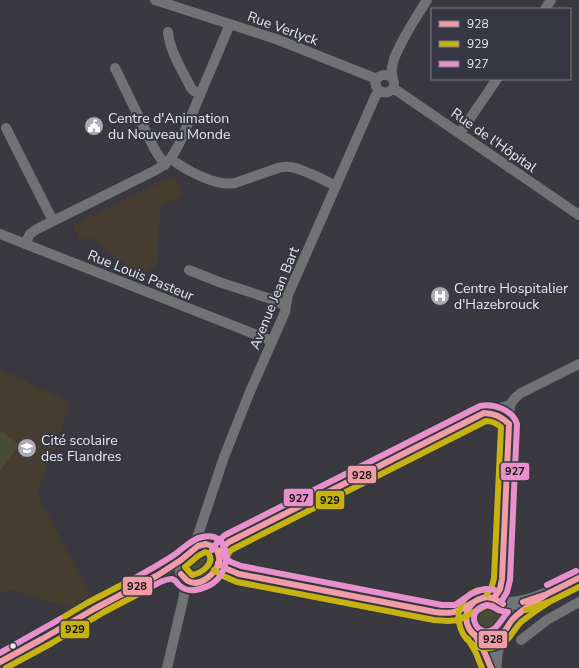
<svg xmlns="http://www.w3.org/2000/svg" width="579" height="668" viewBox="0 0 579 668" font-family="'Nunito Sans',sans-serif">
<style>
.education{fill:#473c30}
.green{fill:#484b37}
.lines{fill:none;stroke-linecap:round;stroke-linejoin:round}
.minor{stroke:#707274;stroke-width:10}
.major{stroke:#717476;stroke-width:13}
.bus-1-casing{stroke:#363742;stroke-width:9}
.bus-2-casing{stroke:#363742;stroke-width:9}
.bus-3-casing{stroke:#363742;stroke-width:9}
.bus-1{stroke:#f19da7;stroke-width:6}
.bus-2{stroke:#c6b210;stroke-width:6}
.bus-3{stroke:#e790cb;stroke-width:6}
.bus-dot{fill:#e8e8f0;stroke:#363742;stroke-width:1.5}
.labels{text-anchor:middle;stroke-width:4;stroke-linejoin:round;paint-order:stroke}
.street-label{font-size:14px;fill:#e8e8f0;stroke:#363742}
.poi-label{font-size:14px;fill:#e8e8f0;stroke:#363742;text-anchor:start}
.line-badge{stroke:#363742;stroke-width:1.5}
.pale-badge-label{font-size:11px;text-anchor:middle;font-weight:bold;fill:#111}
</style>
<rect width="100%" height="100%" fill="#39393f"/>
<path class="education" d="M174,176L184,195L162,205L160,210L157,266L141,274L88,237L80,241L73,225Z
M0,369L71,403L37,493L91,596L70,608L11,590L0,595Z"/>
<path class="green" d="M2,432L19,444L0,472V434Z
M204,551L210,552C219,565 203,575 191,575L187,570C189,560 196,555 204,551Z
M474 618a13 13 0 1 1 26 0a13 13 0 1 1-26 0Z"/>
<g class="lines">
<path class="minor" d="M155,0L276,39L377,79
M545,9L551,0
M168,32C170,52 182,70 191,88L194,91L200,94
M115,68L155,150L165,165
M392,78C384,70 371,79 377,88C381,94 389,94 393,88C396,83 392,79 392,74C391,69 393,63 394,59C402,38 415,19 427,0
M393,88L579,215
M6,128L53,221
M460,133L497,79
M171,159C186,170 216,187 235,183L278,168C282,167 286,166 291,167C303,169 324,180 336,186
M0,234L272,341
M25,244L30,234L37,229L154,171C170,162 173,156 181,140L230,24
M189,270L219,282L274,300L286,306
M209,544C235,553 205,592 187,581C167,569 193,544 209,544Z
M193,550L224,457L249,394L285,312L288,295L375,97L379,91
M219,554L224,546L229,542L488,411L510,405L515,398L521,393L579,364
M218,563L227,569L239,574L429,611C448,614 454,615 471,604
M494,598L500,589L502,579L510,405
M521,640L547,620L579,602
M0,662L47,636L91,610L159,574L176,563L187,556
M167,668L183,600L185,589L184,579"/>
<path class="major" d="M466 618a21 21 0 1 1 42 0a21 21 0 1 1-42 0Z
M503,604C531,604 555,590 579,578
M475,635L483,649L491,668
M495,668L496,654L500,636"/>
<g class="bus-1-casing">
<path id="bus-1" d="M219,554L224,546L229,542L484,413C495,413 502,417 509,424
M218,563L227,569L239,574L435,612C442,613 450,614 457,611C476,604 483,588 503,604
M487,597C482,598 477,599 473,603C458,617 470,641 490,640C494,639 498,638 501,635C506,631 508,625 512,620C522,609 535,602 547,594
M494,598L500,589L502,579L509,424
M523,602L547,594L579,578
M475,635L483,649L491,668
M0,662L42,639L94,609L158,575L181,560L198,546L206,544L215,547C218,552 220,556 219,562C216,573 200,588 188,581C185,579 183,576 181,574"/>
</g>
<g class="bus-2-casing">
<path id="bus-2" d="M205,552L208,553C216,563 202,573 192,575L185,567L198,556Z
M226,558L230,551L233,549L486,421C492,421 496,423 501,427L494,578L492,586L487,594
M214,570L223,576L237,582L434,620L448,621L459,620L487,605L493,606L498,610
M485,589C482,590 479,590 476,591C442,605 462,660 498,646C510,641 513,630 521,622C531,614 541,607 551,601
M526,610L551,601L579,587
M62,618L87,603L137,577
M468,639L476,653L482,668
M6,668L52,643L104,612L144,591"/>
</g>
<g class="bus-3-casing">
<path id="bus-3" d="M212,550L218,541L225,535L480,406C493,403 513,410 517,424L510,580L507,592L501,602
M222,556L231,562L241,566L442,605H455L471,594L481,590L488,589L495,590
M137,577C149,570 162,563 174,555C183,549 191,539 202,537C232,530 233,573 210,585C200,590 188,594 179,585C177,583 176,580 172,579C164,578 151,587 144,591
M547,585L576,571
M487,605C497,607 497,612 508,612C504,616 498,626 494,629C478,640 462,611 487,605Z
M0,653L60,619"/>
</g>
<use href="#bus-1" class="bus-1"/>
<use href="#bus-2" class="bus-2"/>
<use href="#bus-3" class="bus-3"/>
</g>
<defs>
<g id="civic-disc" transform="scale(1)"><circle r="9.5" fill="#ababb2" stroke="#363742"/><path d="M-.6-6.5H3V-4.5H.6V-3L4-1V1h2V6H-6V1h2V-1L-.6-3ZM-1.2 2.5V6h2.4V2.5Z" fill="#fff"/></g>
<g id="hospital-disc" transform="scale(1)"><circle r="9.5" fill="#ababb2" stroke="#363742"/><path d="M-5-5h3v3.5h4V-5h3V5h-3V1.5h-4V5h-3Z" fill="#fff"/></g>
<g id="school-disc" transform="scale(1)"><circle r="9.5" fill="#ababb2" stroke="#363742"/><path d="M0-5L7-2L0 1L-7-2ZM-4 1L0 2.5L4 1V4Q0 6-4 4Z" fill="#fff"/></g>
</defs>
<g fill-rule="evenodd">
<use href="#civic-disc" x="94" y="126"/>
<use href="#hospital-disc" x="440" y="296"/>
<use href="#school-disc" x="27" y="448"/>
</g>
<circle class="bus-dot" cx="13" cy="646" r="3.5"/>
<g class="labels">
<g class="street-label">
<text transform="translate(283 28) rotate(20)" y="5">Rue Verlyck</text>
<text transform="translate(494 140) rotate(35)" y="5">Rue de l'Hôpital</text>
<text transform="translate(141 275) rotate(22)" y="5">Rue Louis Pasteur</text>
<text transform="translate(274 298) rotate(-68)" y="5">Avenue Jean Bart</text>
</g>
<g class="poi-label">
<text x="108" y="123">Centre d'Animation<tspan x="108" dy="16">du Nouveau Monde</tspan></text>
<text x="454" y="293">Centre Hospitalier<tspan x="454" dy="16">d'Hazebrouck</tspan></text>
<text x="41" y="445">Cité scolaire<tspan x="41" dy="16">des Flandres</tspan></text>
</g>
</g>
<g class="line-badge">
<rect x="500" y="462" width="30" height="19" rx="4" fill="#e790cb"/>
<rect x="347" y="465" width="30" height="19" rx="4" fill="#f19da7"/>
<rect x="283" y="488" width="31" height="19" rx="4" fill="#e790cb"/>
<rect x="315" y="490" width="30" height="20" rx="4" fill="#c6b210"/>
<rect x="122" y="576" width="31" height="20" rx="4" fill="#f19da7"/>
<rect x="60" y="620" width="30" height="19" rx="4" fill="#c6b210"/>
<rect x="478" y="630" width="30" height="19" rx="4" fill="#f19da7"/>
</g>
<g class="pale-badge-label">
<text x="515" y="475">927</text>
<text x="362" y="479">928</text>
<text x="299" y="502">927</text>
<text x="330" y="504">929</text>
<text x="137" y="590">928</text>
<text x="75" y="633">929</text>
<text x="493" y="643">928</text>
</g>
<rect x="431" y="8" width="140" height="72" fill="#363742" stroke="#7d7e88"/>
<rect x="439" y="21" width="20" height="6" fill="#f19da7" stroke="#7d7e88"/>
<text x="467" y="28" font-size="12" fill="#e8e8f0">928</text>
<rect x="439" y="41" width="20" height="6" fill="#c6b210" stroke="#7d7e88"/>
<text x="467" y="48" font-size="12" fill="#e8e8f0">929</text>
<rect x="439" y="61" width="20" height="6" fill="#e790cb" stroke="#7d7e88"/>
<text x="467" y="68" font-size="12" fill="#e8e8f0">927</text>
</svg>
